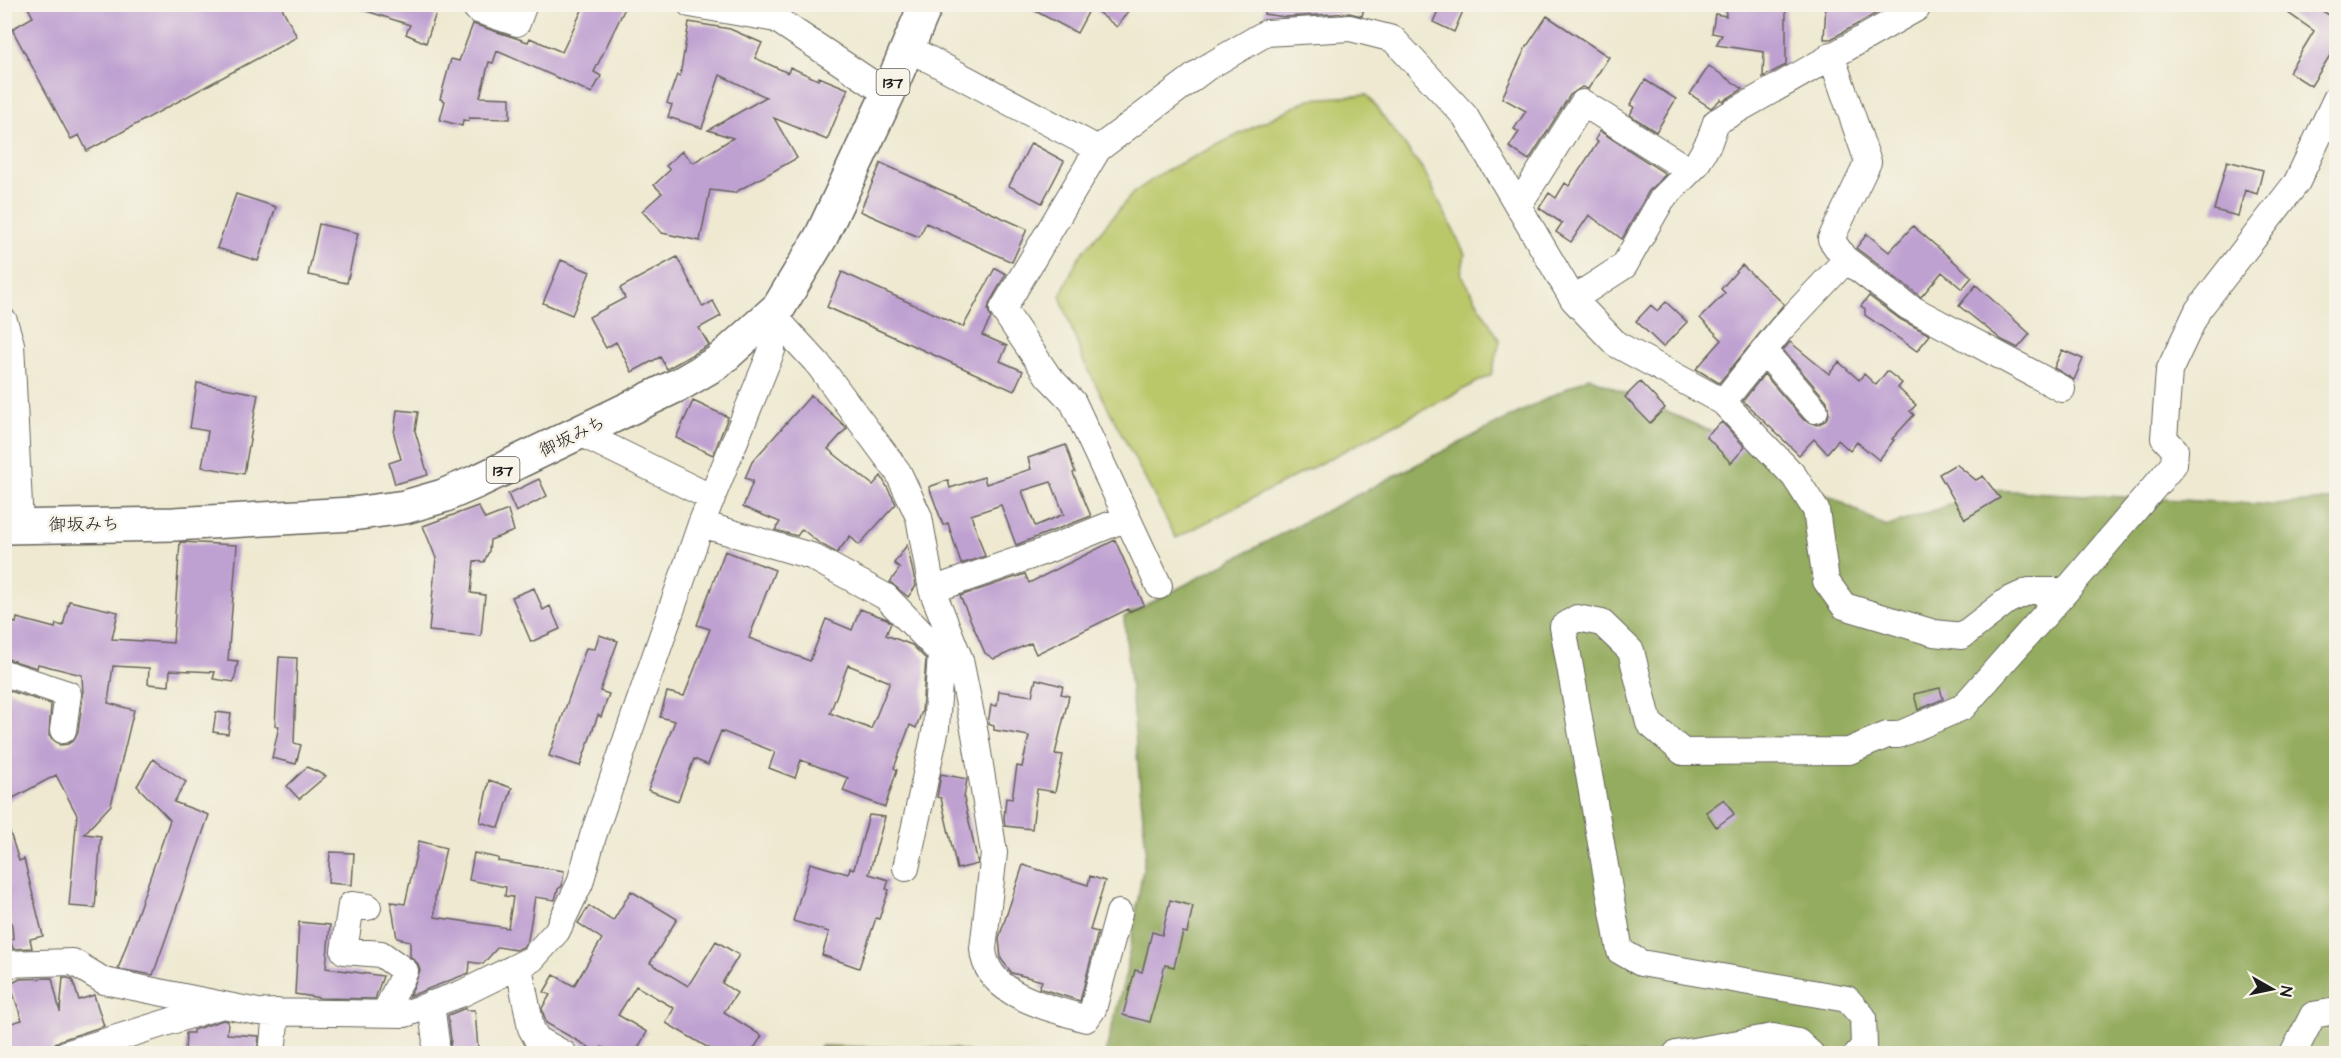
<svg xmlns="http://www.w3.org/2000/svg" width="2341" height="1058" viewBox="0 0 2341 1058" font-family="'Architects Daughter','Klee One',sans-serif">
<style>
.green{fill:#bbc86a;stroke:#6c7243;stroke-width:1.5}
.forest{fill:#94ac5e;stroke:#58643d;stroke-width:1.5}
.building{fill:#bfa1d1;fill-rule:evenodd}
.lines{fill:none;stroke-linecap:round;stroke-linejoin:round}
.minor-casing{stroke:#66645b;stroke-width:28}
.highway-casing{stroke:#66645b;stroke-width:36}
.minor{stroke:#fff;stroke-width:26}
.highway{stroke:#fff;stroke-width:33}
.labels{text-anchor:middle;stroke-width:5;stroke-linejoin:round;paint-order:stroke}
.shield{fill:#f7f3e8;stroke:#5e5c59;stroke-width:1.5}
.shield-label{font-size:16px;font-weight:bold;fill:#1c1c1c}
.street-label{font-size:18px;fill:#1c1c1c;stroke:#f7f3e8}
</style>
<rect width="100%" height="100%" fill="#f7f3e8"/>
<filter id="ink" filterUnits="userSpaceOnUse"><feTurbulence type="fractalNoise" baseFrequency=".0167" numOctaves="2"/><feDisplacementMap in="SourceGraphic" scale="12" xChannelSelector="R" yChannelSelector="G"/><feConvolveMatrix kernelMatrix="1 2 1 2 8 2 1 2 1" color-interpolation-filters="sRGB"/></filter>
<filter id="wash" filterUnits="userSpaceOnUse"><feTurbulence type="fractalNoise" baseFrequency=".008" numOctaves="4" result="noise"/><feDisplacementMap in="SourceGraphic" scale="24" xChannelSelector="R" yChannelSelector="G"/><feGaussianBlur stdDeviation="1.35" result="paint"/><feColorMatrix in="noise" values="0 0 0 0 0 0 0 0 0 0 0 0 0 0 0 0 0 1.4 0 .05"/><feComposite in="paint" operator="in"/></filter>
<g filter="url(#wash)">
<rect width="100%" height="100%" fill="#eee9d0"/>
<path class="green" d="M1367,95L1424,171L1465,254L1461,274L1500,341L1491,375L1176,538L1083,360L1060,296L1078,258L1133,193L1165,171L1310,99Z"/>
<path class="forest" d="M1589,377L1730,440L1886,527L1993,490L2274,505L2336,499V1053L1105,1054L1126,973L1146,849L1124,617L1306,521Z
M821,1046L955,1049L973,1053H812Z"/>
<g id="blocks">
<path class="building" d="M26,4H280L297,37L87,151L79,135L71,139L12,29L33,17Z
M358,4H439L426,43L406,34L410,25L357,8Z
M585,4H627L594,72L601,76L592,93L497,51L493,63L489,62L480,97L510,98V119L469,118L468,121L463,120L462,126L440,120L445,101L440,99L451,59L459,61L473,24L528,42L530,38L562,52Z
M1022,4H1133L1117,27L1091,7L1077,33Z
M1265,4H1365L1362,16L1349,13L1285,17L1264,14Z
M1441,4H1466L1454,32L1433,22Z
M1725,4H1786V65L1763,77L1764,52L1716,45L1722,35L1712,33L1715,14L1726,16Z
M1826,4H1878L1877,13L1831,39H1824Z
M2275,4H2325L2321,10L2337,20V44L2311,86L2289,72L2314,31Z
M1547,16L1609,57L1588,89L1582,87L1570,95L1529,160L1509,147L1519,132L1514,129L1526,111L1502,98L1525,49Z
M689,22L730,29L762,43L755,58L788,73L790,67L818,80L819,77L848,89L827,140L774,118L797,158L734,193L710,190L700,241L662,233L642,211L662,193L654,185L670,170L666,166L682,151L693,163L733,138L708,130L766,97L720,75L702,128L668,117L672,105L667,103L677,75L680,76Z
M1709,66L1743,89L1723,101L1721,99L1711,108L1690,94Z
M1645,80L1676,99L1656,132L1630,115L1634,107L1630,105Z
M1600,131L1666,174L1649,191L1622,239L1589,215L1571,242L1556,232L1562,223L1539,208L1549,193L1556,198L1565,183L1569,186L1598,142L1595,140Z
M1031,143L1064,161L1042,203L1009,186Z
M2227,161L2263,170L2257,194L2245,190L2238,216L2214,210Z
M881,163L1027,229L1012,262L926,223L919,237L860,211Z
M236,194L276,207L258,261L217,248Z
M319,224L358,233L347,283L308,275Z
M1913,226L1972,277L1962,289L1942,272L1921,297L1856,248L1867,234L1889,252Z
M677,257L703,307L713,301L721,316L699,328L709,345L667,369L660,357L632,372L616,342L606,348L589,317L625,298L620,288Z
M561,260L590,272L572,315L543,303Z
M1742,265L1784,304L1719,383L1696,369L1722,340L1700,318L1725,293L1721,289Z
M995,268L1006,274L990,302L988,310L991,318L982,335L1007,346L1000,361L1023,371L1014,391L827,307L842,272L963,327Z
M1976,285L2030,334L2018,348L2002,340L1959,306Z
M1869,296L1900,319L1930,335L1917,351L1865,315V309L1861,306Z
M1666,302L1687,322L1663,347L1636,321L1651,305L1657,311Z
M1790,342L1829,374L1839,362L1859,380L1864,374L1876,385L1887,371L1902,383L1898,388L1916,405L1910,411L1914,415L1892,439L1894,440L1879,460L1857,442L1850,451L1838,440L1827,453L1814,439L1799,455L1743,401L1764,374L1804,420L1817,425L1825,421L1829,414L1827,401L1783,350Z
M2062,350L2083,359L2074,380L2054,368Z
M1640,382L1665,408L1650,423L1625,397Z
M197,383L258,394L244,474L202,467L208,431L190,428Z
M811,395L847,428L828,449L873,485L881,476L896,504L859,545L850,536L837,553L819,543L802,529L797,536L775,530L780,522L743,507L753,481L745,478L752,462Z
M693,401L728,417L713,455L676,438Z
M397,410L418,412L415,431L428,475L395,484L389,463L401,459L394,434Z
M1722,422L1745,447L1731,463L1706,436Z
M1066,445L1075,472L1073,473L1091,516L1016,545L1001,505L971,515L985,556L961,564L948,523L943,525L929,487L948,480L950,488L984,477L986,484L1031,469L1028,458ZM1051,482L1064,514L1035,526L1022,491Z
M1956,464L1976,480L1983,476L2000,498L1965,519L1939,474Z
M539,479L547,496L516,512L508,494Z
M478,506L485,519L508,510L514,531L490,540L489,551L484,562L474,561L471,593L485,595L481,636L429,631L436,558L423,526Z
M1115,540L1144,605L1129,612L1128,609L1036,654L1031,643L994,659L985,653L960,596L1025,574L1029,583Z
M180,542L237,545L228,660L238,661L234,682L213,679L215,672L170,670L169,686L148,684L149,668L113,666L108,703L134,710L111,805L84,834L101,836L95,908L69,906L77,815L56,775L4,803V689L51,704L49,736L60,745L68,744L74,740L78,732L83,696L82,675L38,664L37,668L4,658V620L16,623L17,618L55,628L56,624L63,626L69,601L118,612L112,639L173,643Z
M907,545L916,586L908,597L890,582L900,568L894,563Z
M725,551L775,570L749,638L810,661L826,619L852,630L860,609L887,619L891,623L886,635L912,645L926,659L922,711L916,728L910,725L894,768L897,770L885,807L843,791L848,778L801,760L795,778L769,768L775,752L721,731L708,765L694,759L678,801L648,790L675,721L660,717L667,692L684,696L710,629L697,625ZM848,665L890,682L871,729L830,713Z
M534,588L543,610L550,606L560,629L531,642L512,597Z
M599,635L618,641L600,691L609,694L601,717L598,715L580,766L549,756L586,648L595,649Z
M279,657L297,658L294,743L301,745L296,764L272,758L279,726H275Z
M1036,679L1063,686L1061,694L1069,696L1055,754L1063,755L1055,792L1037,789L1032,829L1005,826L1004,818L1006,798L1012,799L1017,766L1022,767L1029,736L994,730V726L988,724L991,705L997,706L999,691L1032,696Z
M1940,688L1943,699L1918,710L1914,694Z
M216,712L231,714L228,734L213,732Z
M153,759L186,782L174,802L209,815L153,975L118,969L170,820L137,786Z
M307,767L326,776L299,799L287,786Z
M941,774L967,779L964,798L978,864L957,869L941,798L937,797Z
M489,780L512,788L499,828L480,822Z
M1724,799L1734,814L1716,827L1706,812Z
M869,815L885,817L869,874L889,880L886,889L889,890L879,919L876,918L859,968L822,955L829,932L793,921L810,863L848,874L850,868L854,869Z
M8,826L19,861L24,859L43,936L30,939L32,948L13,949L10,939H13L12,926L4,898V827Z
M419,841L446,848L435,897V917L508,928L513,897L505,896L506,887L469,880L474,853L498,858V861L564,871L562,886L558,889L555,900L535,897L528,940L523,947L516,950L498,947L483,964L470,962L469,973L410,996L420,970L418,964L410,956V941L397,938L391,902L405,904Z
M330,852L354,853L352,885L328,883Z
M1023,865L1088,885L1090,876L1105,881L1090,930L1098,932L1080,1001L1039,988L1042,981L1012,973L1001,959L999,938Z
M631,891L677,919L650,963L688,986L716,941L739,955L722,983L737,993L724,1012L762,1036L751,1053H717L666,1023L674,1008L636,986L618,1015L647,1032L635,1053H613L602,1047L599,1053L546,1023L542,1008L550,995L544,992L554,975L574,986L602,939L578,923L589,906L613,921Z
M1170,900L1193,906L1187,933L1183,932L1174,967L1165,965L1150,1022L1123,1015L1135,970L1142,972L1152,932L1162,935Z
M299,922L330,925L326,968L383,976L375,999L321,998L295,994Z
M63,977L72,979L79,1000L94,995L104,1026L61,1040L55,1044L51,1053H4V1025L22,1020L10,984L20,979L52,978L60,1012Z
M466,1008V1010H475L478,1049H474V1053H449L451,1040L448,1015Z
M223,1020L228,1021L227,1034L259,1036L257,1053H185L186,1033H193V1030Z"/>
</g>
</g>
<g filter="url(#ink)">
<use href="#blocks" fill-opacity="0" stroke="#66645b" stroke-width="1.5"/>
<g class="lines">
<g class="minor-casing">
<path id="minor" d="M473,4L478,10L517,23L524,4
M690,4L776,19L888,94
M908,48L1098,149L1206,68L1266,33L1350,28L1393,39L1465,116L1573,299L1616,344L1723,402L1794,476L1816,510L1826,581L1844,606L1934,633L1962,636L2007,601L2029,591H2066L2174,464L2175,450L2164,438L2169,371L2198,310L2297,182L2336,99
M1831,55L1868,162L1831,239L1844,258L1907,306L2062,389
M1098,149L1003,309L1048,376L1073,402L1159,586
M1518,206L1583,103L1690,171
M1573,299L1624,266L1662,199L1696,165L1709,142L1716,122L1917,8L1918,4
M4,321L11,344L20,525
M1764,351L1815,410
M1723,402L1781,329L1846,260
M580,433L712,498
M701,524L811,556L886,597L941,653L936,728L906,868
M932,590L1042,552L1127,518
M4,673L68,694L63,730
M368,907L351,905L344,951L381,954L405,971L385,1013
M4,964L73,962L104,981L258,1012L405,1014L463,993L532,959L557,931L580,883L593,836L701,524L772,350V314L818,364L898,472L919,517L932,590L960,660L975,734L994,853L983,949C986,996 1049,1007 1086,1019L1093,1009L1119,913
M519,967L531,1028L537,1039L564,1054
M431,1004L436,1042L434,1054
M66,1054L219,1006
M272,1054L276,1012
M1676,1054L1773,1037L1798,1042L1811,1054
M1857,1054L1864,1046L1863,1017L1847,999L1641,963L1620,951L1563,627L1577,618L1602,623L1631,651L1649,723L1683,752L1849,751L1887,735H1898L1963,707L2066,591
M2293,1054L2313,1015L2336,1011"/>
</g>
<g class="highway-casing">
<path id="highway" d="M4,527L174,524L352,514L405,507L443,496L478,481L682,383L718,362L779,307L821,237L888,94L926,4"/>
</g>
<use href="#minor" class="minor"/>
<use href="#highway" class="highway"/>
</g>
</g>
<g class="labels">
<g class="shield">
<rect x="876.5" y="69" width="33" height="26" rx="4.5"/>
<rect x="486.5" y="457" width="33" height="26" rx="4.5"/>
</g>
<g class="shield-label">
<text x="893" y="88">137</text>
<text x="503" y="476">137</text>
</g>
<g class="street-label">
<text transform="translate(572 436) rotate(-26)" y="6">御坂みち</text>
<text transform="translate(84 524) rotate(-1)" y="6">御坂みち</text>
</g>
</g>
<rect width="2341" height="1058" fill="none" stroke="#f7f3e8" stroke-width="24"/>
<g transform="translate(2272 989) rotate(99)" stroke="#f7f3e8" stroke-width="4.5" paint-order="stroke">
<path d="M0-4.5L10 22L0 15L-10 22Z" fill="#1c1c1c"/>
<text y="-9" font-size="16" font-weight="bold" text-anchor="middle" fill="#1c1c1c">N</text>
</g>
</svg>
